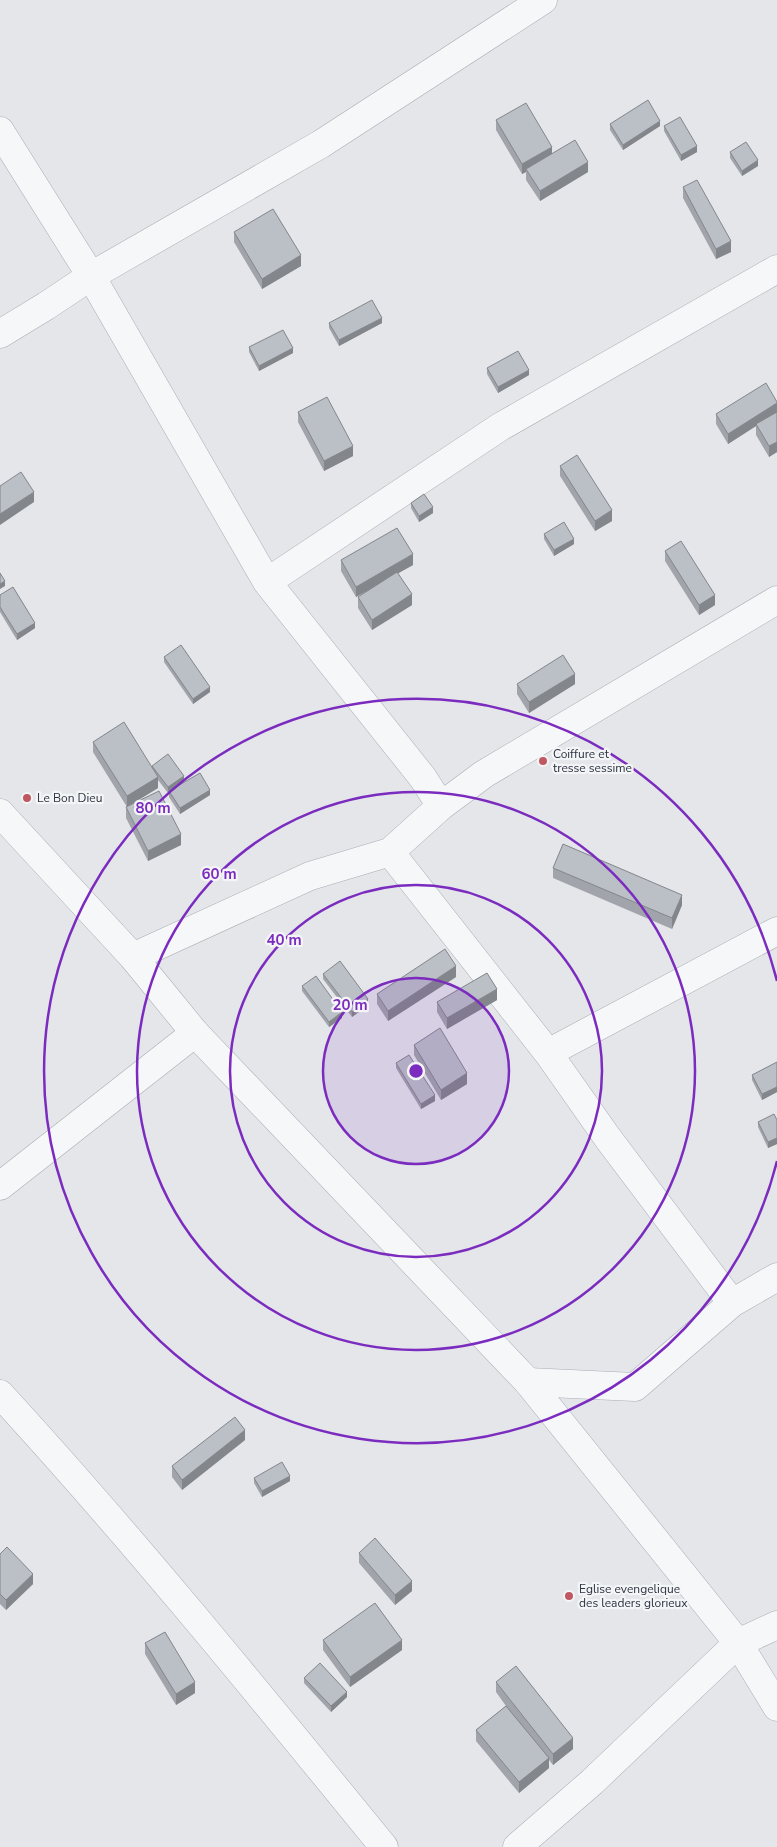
<svg xmlns="http://www.w3.org/2000/svg" width="777" height="1847" viewBox="0 0 777 1847" font-family="'Nunito Sans',sans-serif">
<style>
.lines{fill:none;stroke-linecap:round;stroke-linejoin:round}
.minor-casing{stroke:#a9adb4;stroke-width:29}
.tertiary-casing{stroke:#a9adb4;stroke-width:29}
.minor{stroke:#f6f7f9;stroke-width:28}
.tertiary{stroke:#f6f7f9;stroke-width:28}
.wall{fill:#a1a4aa}
.shaded-wall{fill:#83868b}
.building{fill:#bbbfc6;stroke:#83868b}
.ring{fill:none;stroke:#7b2cbf;stroke-width:2.5}
.poi-dot{fill:#c05862;stroke:#f3f5f7;stroke-width:2}
.labels{text-anchor:middle;stroke-width:4.5;stroke-linejoin:round;paint-order:stroke}
.poi-label{font-size:12px;fill:#2d3341;stroke:#f3f5f7;text-anchor:start}
.centre{fill:#7b2cbf;stroke:#f3f5f7;stroke-width:2.5}
.ring-label{font-size:15px;text-anchor:middle;font-weight:bold;fill:#7b2cbf;stroke:#f3f5f7;stroke-width:4.5;stroke-linejoin:round;paint-order:stroke}
</style>
<rect width="100%" height="100%" fill="#e4e6ea"/>
<g class="lines">
<g class="minor-casing">
<path id="minor" d="M0,131L91,276L267,582L423,778L441,806
M0,334L46,306L91,276L321,144L543,0
M267,582L500,427L777,269
M390,852L548,1053L607,1137L732,1303
M133,957L310,876L390,852L441,806L484,774L777,600
M548,1053L777,931
M0,1186L195,1033
M528,1382L635,1387L732,1303L777,1277
M0,1394C134,1540 259,1694 384,1847
M517,1847L592,1782L738,1643L777,1625"/>
</g>
<g class="tertiary-casing">
<path id="tertiary" d="M0,813L133,957L195,1033L528,1382L738,1643L777,1707"/>
</g>
<use href="#minor" class="minor"/>
<use href="#tertiary" class="tertiary"/>
</g>
<path class="wall" d="M496,120L552,154L588,172L540,201L526,180V172L522,174L496,130Z
M610,124L660,126L623,150L610,130Z
M664,126L697,152L681,161L664,131Z
M730,152L758,166L742,176L730,158Z
M683,187L731,252L716,259L683,198Z
M234,232L301,266L262,289L234,242Z
M329,323H382L339,346L329,328Z
M249,347L293,353L259,371L249,352Z
M487,368L529,375L498,393L487,374Z
M777,402V452L769,457L756,435V426L728,444L716,424V414Z
M298,412L353,456L324,471L298,422Z
M560,466L612,521L595,531L560,476Z
M411,503L433,513L419,522L411,508Z
M544,534L574,544L554,556L544,539Z
M665,551L715,605L699,615L665,561Z
M341,560L413,565L398,573L412,605L372,630L358,608V597L372,588L356,597L341,571Z
M0,595L35,628L17,640L0,612Z
M164,657L210,692L193,704L164,662Z
M517,684H575L529,713L517,694Z
M93,742L152,767L184,781L170,791L210,795L180,814L169,797V792L168,793L158,780V788L127,807L93,752Z
M126,807L181,845L148,861L126,818Z
M553,868L682,905L672,929L553,878Z
M323,974L368,1005L352,1017L323,979Z
M456,977L388,1021L377,1004V994Z
M302,986L342,1018L329,1027L302,991Z
M497,1000L447,1029L437,1012V1002Z
M414,1045L467,1084L441,1100L414,1055Z
M777,1062V1092L762,1100L752,1080V1075Z
M396,1063L435,1101L421,1109L396,1068Z
M777,1120V1144L768,1148L758,1127V1122Z
M245,1440L182,1490L172,1477V1466Z
M254,1478L290,1481L262,1497L254,1483Z
M359,1553L412,1591L395,1605L359,1563Z
M0,1554L33,1584L6,1610L0,1604Z
M323,1640L402,1650L350,1687L323,1650Z
M145,1643L195,1693L176,1705L145,1654Z
M304,1678L347,1697L331,1712L304,1683Z
M496,1682L573,1749L553,1765L549,1760V1768L519,1793L476,1741V1730L506,1706L496,1692Z"/>
<path class="shaded-wall" d="M660,121V126L623,150V145Z
M697,146V152L681,161V155Z
M552,147V157L526,169V172L522,174V164Z
M758,160V166L742,176V171Z
M588,162V172L540,201V191Z
M731,241V252L716,259V249Z
M301,255V266L262,289V279Z
M382,318V323L339,346V340Z
M293,348V353L259,371V366Z
M529,370V375L498,393V387Z
M777,403V413L756,424V426L728,444V434Z
M777,442V452L769,457V446Z
M353,446V456L324,471V461Z
M34,492V502L0,525V514Z
M433,507V513L419,522V516Z
M612,510V521L595,531V521Z
M574,539V544L554,556V550Z
M413,554V565L356,597V587Z
M5,581V586L0,589V584Z
M412,594V605L372,630V620Z
M715,595V605L699,615V605Z
M35,623V628L17,640V634Z
M575,674V684L529,713V702Z
M210,687V692L193,704V699Z
M184,776V781L168,793V787Z
M158,777V788L127,807V796Z
M210,790V795L180,814V808Z
M181,834V845L148,861V851Z
M682,895V905L672,929V918Z
M456,966V977L388,1021V1011Z
M497,989V1000L447,1029V1018Z
M368,999V1005L352,1017V1012Z
M342,1012V1018L329,1027V1022Z
M467,1073V1084L441,1100V1090Z
M777,1087V1092L762,1100V1094Z
M435,1095V1101L421,1109V1104Z
M777,1138V1144L768,1148V1142Z
M245,1430V1440L182,1490V1480Z
M290,1476V1481L262,1497V1491Z
M33,1574V1584L6,1610V1600Z
M412,1581V1591L395,1605V1595Z
M402,1640V1650L350,1687V1677Z
M195,1682V1693L176,1705V1694Z
M347,1692V1697L331,1712V1706Z
M573,1738V1749L553,1765V1754Z
M549,1758V1768L519,1793V1782Z"/>
<path class="building" d="M648,100L660,121L623,145L610,124Z
M526,103L552,147L522,164L496,120Z
M680,117L697,146L681,155L664,126Z
M575,140L588,162L540,191L526,169Z
M746,142L758,160L742,171L730,152Z
M697,180L731,241L716,249L683,187Z
M273,209L301,255L262,279L234,232Z
M372,300L382,318L339,340L329,323Z
M283,330L293,348L259,366L249,347Z
M518,351L529,370L498,387L487,368Z
M766,383L777,402V403L728,434L716,414Z
M327,397L353,446L324,461L298,412Z
M777,412V442L769,446L756,424Z
M577,455L612,510L595,521L560,466Z
M21,472L34,492L0,514V486Z
M424,494L433,507L419,516L411,503Z
M564,522L574,539L554,550L544,534Z
M397,528L413,554L356,587L341,560Z
M681,541L715,595L699,605L665,551Z
M397,572L412,594L372,620L358,597Z
M0,573L5,581L0,584Z
M13,587L35,623L17,634L0,607V595Z
M181,645L210,687L193,699L164,657Z
M563,655L575,674L529,702L517,684Z
M124,722L158,777L127,796L93,742Z
M168,754L184,776L168,787L152,766Z
M200,773L210,790L180,808L169,791Z
M159,791L181,834L148,851L126,807Z
M563,844L682,895L672,918L553,868Z
M445,949L456,966L388,1011L377,994Z
M340,961L368,999L352,1012L323,974Z
M487,973L497,989L447,1018L437,1002Z
M316,976L342,1012L329,1022L302,986Z
M440,1028L467,1073L441,1090L414,1045Z
M409,1055L435,1095L421,1104L396,1063Z
M777,1062V1087L762,1094L752,1075Z
M774,1114L777,1120V1138L768,1142L758,1122Z
M235,1417L245,1430L182,1480L172,1466Z
M282,1462L290,1476L262,1491L254,1478Z
M375,1538L412,1581L395,1595L359,1553Z
M7,1547L33,1574L6,1600L0,1594V1554Z
M375,1603L402,1640L350,1677L323,1640Z
M165,1632L195,1682L176,1694L145,1643Z
M320,1663L347,1692L331,1706L304,1678Z
M516,1666L573,1738L553,1754L496,1682Z
M506,1706L549,1758L519,1782L476,1730Z"/>
<circle cx="416" cy="1071" r="93" fill="#7b2cbf" fill-opacity=".12"/>
<g class="ring">
<circle cx="416" cy="1071" r="93"/>
<circle cx="416" cy="1071" r="186"/>
<circle cx="416" cy="1071" r="279"/>
<path d="M777 1161A372 372 0 1 1 777 981"/>
</g>
<g class="poi-dot">
<circle cx="543" cy="761" r="5"/>
<circle cx="27" cy="798" r="5"/>
<circle cx="569" cy="1596" r="5"/>
</g>
<g class="labels">
<g class="poi-label">
<text x="553" y="758">Coiffure et<tspan x="553" dy="14">tresse sessime</tspan></text>
<text x="37" y="802">Le Bon Dieu</text>
<text x="579" y="1593">Eglise evengelique<tspan x="579" dy="14">des leaders glorieux</tspan></text>
</g>
</g>
<circle cx="416" cy="1071" r="8" class="centre"/>
<g class="ring-label">
<text x="153" y="813">80 m</text>
<text x="219" y="879">60 m</text>
<text x="284" y="945">40 m</text>
<text x="350" y="1010">20 m</text>
</g>
</svg>
